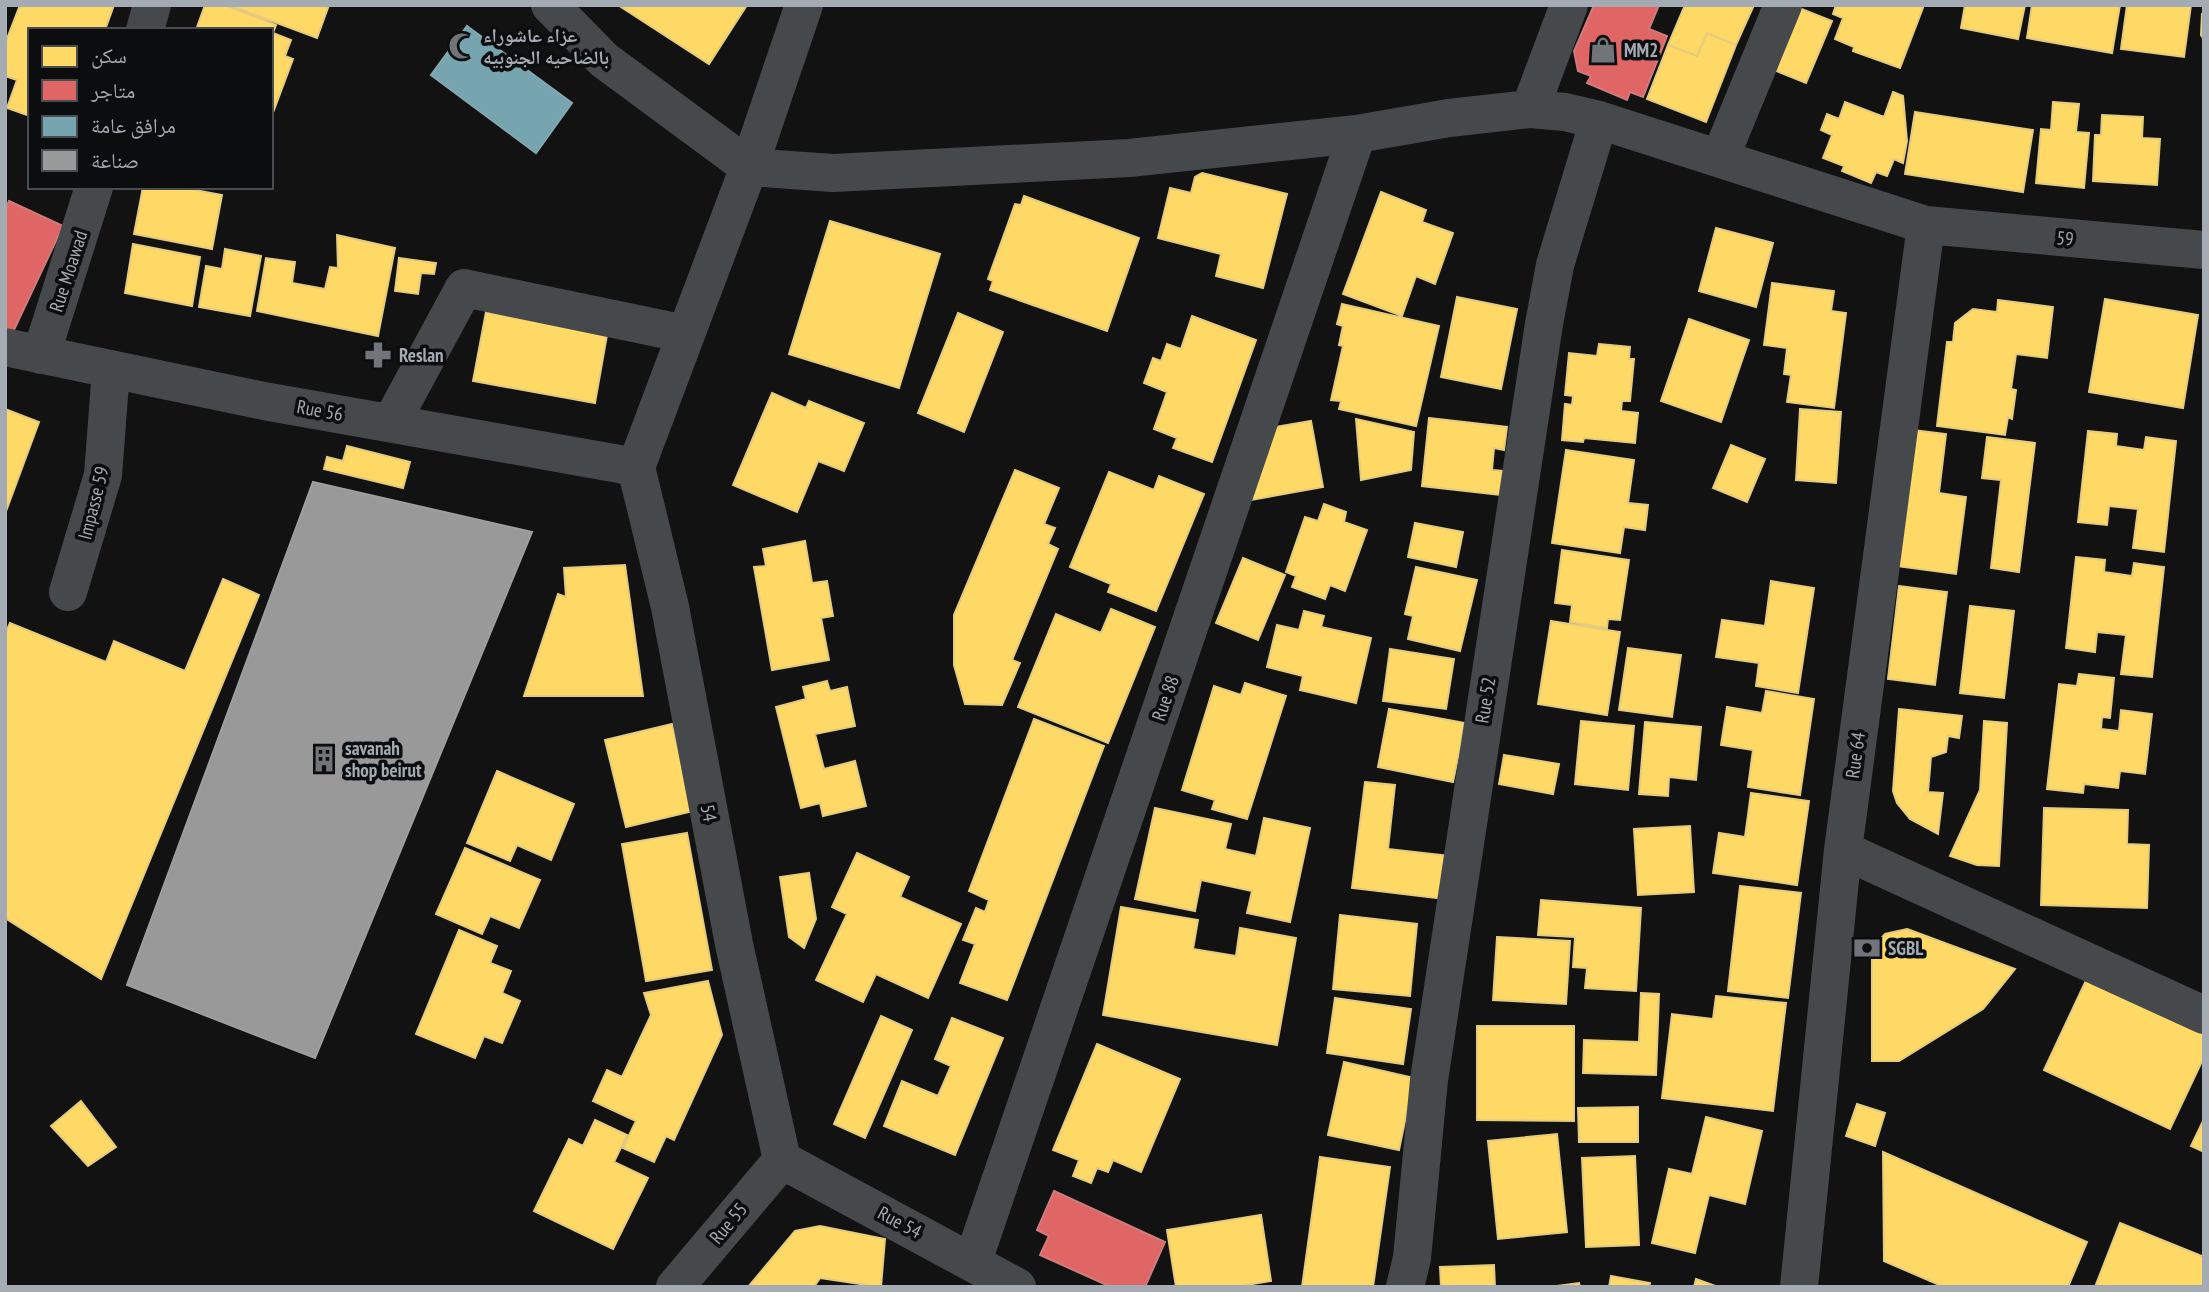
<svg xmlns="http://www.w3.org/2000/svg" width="2209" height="1292" viewBox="0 0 2209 1292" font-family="'PT Sans Narrow','Noto Naskh Arabic',sans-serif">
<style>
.homes{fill:#ffd966;stroke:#e4cb7d;stroke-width:2}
.shops{fill:#e06666;stroke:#ce7b7d;stroke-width:2}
.public{fill:#76a5af;stroke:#84a7b0;stroke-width:2}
.industry{fill:#999;stroke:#9c9ea0;stroke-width:2}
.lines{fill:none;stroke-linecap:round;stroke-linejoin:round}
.minor{stroke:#46494b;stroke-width:38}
.labels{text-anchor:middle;stroke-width:7;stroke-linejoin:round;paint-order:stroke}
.poi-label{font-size:19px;font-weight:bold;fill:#a4abb2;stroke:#0c0d0e;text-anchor:start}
.street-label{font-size:19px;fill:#a4abb2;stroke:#0c0d0e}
</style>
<rect width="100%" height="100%" fill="#121212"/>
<path class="homes" d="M20,5H114L105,30H30V116L7,108L17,80L5,76V44Z
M205,5H225L276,25L273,33L291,40L285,56L293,59L271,118V30H196Z
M229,5H329L317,38Z
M618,5H747L709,64Z
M1685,5H1754L1736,45L1707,33L1697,56L1668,45Z
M1836,5H1924L1900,68L1853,51L1854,47L1835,39L1843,18L1833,14Z
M1965,5H2025L2018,39L1961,28Z
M2032,5H2120L2112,53L2027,38Z
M2127,5H2191L2184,57L2121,49Z
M1799,8L1832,21L1806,83L1774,70Z
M2202,14H2204V40L2201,35Z
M1707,33L1736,45L1706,122L1647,99L1668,45L1697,56Z
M1893,92L1903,96L1907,141L1903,163L1894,159L1887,176L1876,172L1871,183L1842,171L1844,166L1823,158L1832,135L1821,130L1827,114L1839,119L1845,102L1884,117Z
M2053,102L2079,104L2076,132L2089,133L2084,188L2036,183L2041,129L2051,130Z
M1915,112L2033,130L2023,192L1905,174Z
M2102,115L2143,117L2142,138L2160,139L2157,185L2093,181L2095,135H2101Z
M1202,173L1287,194L1263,288L1216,276L1221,254L1158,238L1170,188L1191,193L1195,177Z
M143,187H179L222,195L212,249L134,234Z
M1381,192L1426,210L1422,222L1453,233L1435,284L1416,276L1402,316L1343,294Z
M1024,196L1139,238L1107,331L990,290L993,281L988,279L1015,204L1021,205Z
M830,221L940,254L899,388L789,354Z
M1716,228L1773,243L1756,307L1699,291Z
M337,235L395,248L378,336L257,311L266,258L295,262L292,283L325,289L330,267L338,268Z
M133,244L200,257L192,306L125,293Z
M225,249L261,256L250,316L199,307L206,266L222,269Z
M399,258L436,263L434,274L421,273L418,294L395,291Z
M1772,283L1834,291L1831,311L1846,313L1834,408L1787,402L1791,375L1784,374L1787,348L1764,345Z
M1457,297L1517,309L1501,389L1441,377Z
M2105,299L2198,315L2183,408L2089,392Z
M1998,300L2053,307L2047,358L2016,354L2011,389L2016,390L2012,419L2008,417L2005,435L1937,426L1947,342H1953L1955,323L1973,309L1997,312Z
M1342,304L1439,326L1416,426L1339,409L1341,401L1331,400L1343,346L1339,345L1343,326L1337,324Z
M486,312L607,335L595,403L473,381Z
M958,313L1003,332L964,432L918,413Z
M1192,316L1256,340L1212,462L1173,448L1177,438L1154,429L1167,392L1144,383L1153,358L1161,361L1167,344L1181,349Z
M1689,319L1749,340L1721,422L1661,401Z
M1599,344L1630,347L1629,359H1634L1630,401H1622L1621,411L1638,413L1635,443L1584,438L1583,442L1562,440L1565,404L1572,405L1573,396L1565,395L1569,353L1597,356Z
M772,393L806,408L809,401L864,423L844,471L818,461L797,512L733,485Z
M5,409L39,422L5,514Z
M1800,409L1841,412L1836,483L1796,480Z
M1429,418L1507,427L1504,450L1494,448L1492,470L1503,471L1500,495L1422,486Z
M1356,419L1414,432L1411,470L1361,480Z
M1311,421L1323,487L1251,500L1276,427Z
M1913,430L1946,434L1939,493L1966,497L1956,574L1896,566Z
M2088,431L2117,434L2116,446L2144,450L2146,437L2176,441L2164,552L2133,548L2138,509L2109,506L2107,525L2078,522Z
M1987,437L2035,443L2019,572L1991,568L2001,480L1982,478Z
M1731,445L1765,459L1747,502L1713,488Z
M347,446L410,462L403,488L324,469L327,457L343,461Z
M1566,450L1634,460L1628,503L1648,505L1645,530L1624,527L1620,553L1552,543Z
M1015,470L1059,488L1044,524L1055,528L1048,544L1058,549L1012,660L1020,663L1002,705L965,704L954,665V615Z
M1109,472L1154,490L1159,476L1204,494L1156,611L1108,592L1111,584L1070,567Z
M1324,504L1346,512L1344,522L1367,530L1345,591L1330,585L1325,599L1292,587L1296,576L1286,572L1305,517L1318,521Z
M1415,523L1463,532L1456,567L1408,557Z
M805,541L812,583L827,581L833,616L821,618L829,660L772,670L754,567L766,566L763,549Z
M1562,550L1629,560L1620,620L1608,619L1607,628L1570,622L1572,605L1555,603Z
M2076,557L2105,560L2104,572L2132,576L2134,563L2164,567L2152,677L2121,674L2126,635L2097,632L2095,652L2066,648Z
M1243,558L1285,575L1258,640L1216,623Z
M625,565L643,696H524L558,594L566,597L564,568Z
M1416,567L1477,580L1460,651L1408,639L1413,616L1405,614Z
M223,579L259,595L101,979L5,918V634L10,623L106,662L114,641L185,671Z
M1771,581L1814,588L1798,693L1756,686L1759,663L1716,657L1722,620L1765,626Z
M1899,586L1947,592L1935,685L1888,679Z
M1970,606L2014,611L2004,698L1960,693Z
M1111,609L1155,627L1108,743L1018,707L1056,614L1101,633Z
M1304,611L1324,616L1321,627L1371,638L1356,703L1300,690L1303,676L1267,667L1277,625L1299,630Z
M1551,621L1620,632L1607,715L1538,704Z
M1628,648L1681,655L1672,717L1619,710Z
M1390,649L1454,659L1446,709L1383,701Z
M2079,674L2114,678L2110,718L2102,717L2101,729L2119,731L2121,710L2152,714L2145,774L2120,771L2118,788L2084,784L2083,793L2047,789L2059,684L2077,686Z
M827,681L830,691L847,687L855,726L815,734L824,769L855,761L866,806L823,816L820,803L801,808L776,707L806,699L803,687Z
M1245,683L1286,696L1247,819L1212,809L1215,800L1182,790L1214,686L1241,695Z
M1766,691L1814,699L1800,795L1748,787L1753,750L1721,745L1727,707L1762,713Z
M1389,709L1465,723L1453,782L1378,767Z
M1899,709L1962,716L1959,738L1948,736L1946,752L1931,757L1928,792L1943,793L1938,834L1910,819L1897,803L1893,791Z
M1034,719L1104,746L1007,1000L960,983L975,944L963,940L976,908L985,912L989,900L969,891Z
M1581,721L1634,726L1628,790L1575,784Z
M1984,721L2007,723L1999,866L1977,865L1950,856L1980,790Z
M1645,722L1701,727L1696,780L1669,777L1668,796L1639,794Z
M672,724L693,811L626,827L605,740Z
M1504,755L1559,764L1553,794L1499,784Z
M497,771L574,804L551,860L517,845L510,861L467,843Z
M1365,782L1395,785L1388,849L1449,856L1444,899L1352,888Z
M1751,793L1809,801L1797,885L1713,873L1719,833L1745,837Z
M1155,808L1231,824L1225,849L1256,856L1264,818L1310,828L1290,922L1247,913L1252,891L1201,880L1195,911L1135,899Z
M2044,808L2128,810L2127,844L2149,845L2147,908L2041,905Z
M1690,826L1694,892L1638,895L1634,829Z
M687,833L712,970L646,981L622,844Z
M465,848L540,880L519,928L490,916L482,934L436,914Z
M857,853L909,877L900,897L961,924L928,998L876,974L863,1002L816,980L847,914L832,907Z
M809,873L816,919L804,948L789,937L780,877Z
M1740,886L1801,893L1788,998L1728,991Z
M1541,900L1641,908L1636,991L1585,988L1587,968L1573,967L1575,937L1538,935Z
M1121,907L1198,920L1193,949L1236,956L1240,928L1296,938L1277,1045L1103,1015Z
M1340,915L1417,924L1410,996L1333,989Z
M1907,929L2015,969L1983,1009L1899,1061H1872V949L1885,934Z
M459,930L497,946L490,963L511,971L502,993L520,1001L502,1043L484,1036L475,1058L416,1034Z
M1497,937L1570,941L1566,1004L1493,1000Z
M2089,974L2204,1027V1057L2170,1129L2044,1070Z
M708,981L722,1035L674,1140L666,1136L654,1162L623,1148L636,1121L593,1101L607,1070L622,1077L651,1015L644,993Z
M1641,993L1659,994L1656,1075L1583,1073L1584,1040L1639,1042Z
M1716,996L1786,1003L1773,1111L1662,1098L1672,1014L1713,1019Z
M1335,998L1411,1009L1403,1064L1327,1053Z
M881,1016L912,1030L865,1138L834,1124Z
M952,1018L1003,1038L955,1155L884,1126L902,1081L938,1096L951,1066L935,1059Z
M1477,1026H1574V1121L1477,1120Z
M1097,1044L1180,1079L1141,1172L1113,1160L1108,1172L1097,1168L1091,1183L1073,1176L1079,1160L1053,1150Z
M1344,1062L1414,1078L1399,1150L1328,1135Z
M81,1101L116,1147L88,1166L51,1126Z
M1857,1104L1885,1113L1875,1146L1846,1136Z
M1638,1107V1142H1579L1578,1108Z
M1706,1117L1762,1131L1745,1204L1709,1195L1695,1253L1652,1243L1669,1169L1692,1174Z
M2204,1119V1152L2191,1146Z
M595,1120L627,1135L614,1162L648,1178L613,1249L534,1211L569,1139L583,1146Z
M1557,1134L1567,1232L1498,1239L1488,1141Z
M1883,1152L2087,1242L2068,1287H1944L1884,1261Z
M1635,1156L1639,1245L1586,1247L1582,1158Z
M1320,1157L1390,1167L1373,1287H1302Z
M1261,1215L1271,1281L1235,1287H1176L1167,1230Z
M2120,1223L2204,1257V1287H2095Z
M820,1226L885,1239L881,1287L820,1278L814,1287H748L795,1231Z
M1494,1265L1495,1287H1441L1440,1267Z
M1611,1276L1650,1283L1649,1287H1609Z
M1696,1279L1718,1287H1694Z
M1579,1283L1580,1287H1549Z"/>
<path class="shops" d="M1594,5H1659L1649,29L1667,36L1643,97L1630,92L1627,100L1587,83L1591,76L1578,71L1574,51Z
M9,201L63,226L12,334L5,330V210Z
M1054,1191L1165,1242L1145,1287H1111L1040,1255L1049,1236L1037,1230Z"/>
<path class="public" d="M467,26L572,103L536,153L431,75Z"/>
<path class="industry" d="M313,482L532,532L315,1058L127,985Z"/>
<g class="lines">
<path class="minor" d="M550,5L604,60L749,167L833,173L1129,158L1357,134L1449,118L1530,109L1565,112L1599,120L1926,225L2204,250
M145,30L152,5
M1530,109L1569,5
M1720,158L1783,5
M5,347L264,401L636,467
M41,355L94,187
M391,423L464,288L686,334
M636,467L670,607L734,944L782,1160
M636,467L749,167L804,5
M68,592L103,475L111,370
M1843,850L2204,1015
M782,1160L1017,1287
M973,1261L1357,134
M675,1287L782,1160
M1405,1287L1412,1258L1429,1080L1544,324L1555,265L1599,120
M1799,1287L1843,850L1926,225"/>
</g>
<defs>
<g id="mosque-bare" transform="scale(2.1)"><path d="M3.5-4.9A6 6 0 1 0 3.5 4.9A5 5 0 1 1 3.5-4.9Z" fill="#71757a" stroke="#0c0d0e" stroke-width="2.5" paint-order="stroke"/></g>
<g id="shop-bare" transform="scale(2.1)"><path d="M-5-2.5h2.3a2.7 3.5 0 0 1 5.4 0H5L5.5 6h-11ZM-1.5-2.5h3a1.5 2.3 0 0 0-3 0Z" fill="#71757a" stroke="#0c0d0e" stroke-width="2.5" paint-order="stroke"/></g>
<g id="pharmacy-bare" transform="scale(2.1)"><path d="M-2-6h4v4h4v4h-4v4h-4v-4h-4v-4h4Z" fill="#71757a" stroke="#0c0d0e" stroke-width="2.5" paint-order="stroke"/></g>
<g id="building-bare" transform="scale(2.1)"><path d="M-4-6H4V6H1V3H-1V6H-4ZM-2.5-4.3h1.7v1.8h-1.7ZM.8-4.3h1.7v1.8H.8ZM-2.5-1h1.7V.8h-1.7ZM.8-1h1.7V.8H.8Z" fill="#71757a" stroke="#0c0d0e" stroke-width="2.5" paint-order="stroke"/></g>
<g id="bank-bare" transform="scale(2.1)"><path d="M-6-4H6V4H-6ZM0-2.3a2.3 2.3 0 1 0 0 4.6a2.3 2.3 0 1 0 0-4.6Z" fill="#71757a" stroke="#0c0d0e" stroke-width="2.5" paint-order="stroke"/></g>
</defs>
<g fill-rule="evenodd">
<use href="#mosque-bare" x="462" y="46"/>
<use href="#shop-bare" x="1603" y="50"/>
<use href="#pharmacy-bare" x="378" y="355"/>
<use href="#building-bare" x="324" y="759"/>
<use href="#bank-bare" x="1867" y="948"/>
</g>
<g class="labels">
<g class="poi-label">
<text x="483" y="42">عزاء عاشوراء<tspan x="483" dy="22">بالضاحيه الجنوبيه</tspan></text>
<text x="1624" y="57">MM2</text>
<text x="399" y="362">Reslan</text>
<text x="345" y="755">savanah<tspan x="345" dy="22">shop beirut</tspan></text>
<text x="1888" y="955">SGBL</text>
</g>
<g class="street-label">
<text transform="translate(2065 238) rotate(5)" y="7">59</text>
<text transform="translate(68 271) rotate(-72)" y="7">Rue Moawad</text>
<text transform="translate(320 410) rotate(10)" y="7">Rue 56</text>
<text transform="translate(93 503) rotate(-76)" y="7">Impasse 59</text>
<text transform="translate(1165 698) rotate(-71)" y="7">Rue 88</text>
<text transform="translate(1485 700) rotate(-81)" y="7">Rue 52</text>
<text transform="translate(1855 755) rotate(-82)" y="7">Rue 64</text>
<text transform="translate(709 813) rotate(79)" y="7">54</text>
<text transform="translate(900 1222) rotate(28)" y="7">Rue 54</text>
<text transform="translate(728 1223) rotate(-50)" y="7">Rue 55</text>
</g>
</g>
<rect width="2209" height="1292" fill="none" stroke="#a4abb2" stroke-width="14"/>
<rect x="28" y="28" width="245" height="161" fill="#0c0d0e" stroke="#494c50" stroke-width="2"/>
<rect x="42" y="46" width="35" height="21" fill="#ffd966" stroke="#494c50" stroke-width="2"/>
<text x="91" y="63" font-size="21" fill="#a4abb2">سكن</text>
<rect x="42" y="80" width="35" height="21" fill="#e06666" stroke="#494c50" stroke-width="2"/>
<text x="91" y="98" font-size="21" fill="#a4abb2">متاجر</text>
<rect x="42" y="116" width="35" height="21" fill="#76a5af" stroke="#494c50" stroke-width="2"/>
<text x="91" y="133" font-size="21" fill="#a4abb2">مرافق عامة</text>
<rect x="42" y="150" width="35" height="21" fill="#999999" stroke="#494c50" stroke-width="2"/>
<text x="91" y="168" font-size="21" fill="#a4abb2">صناعة</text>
</svg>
